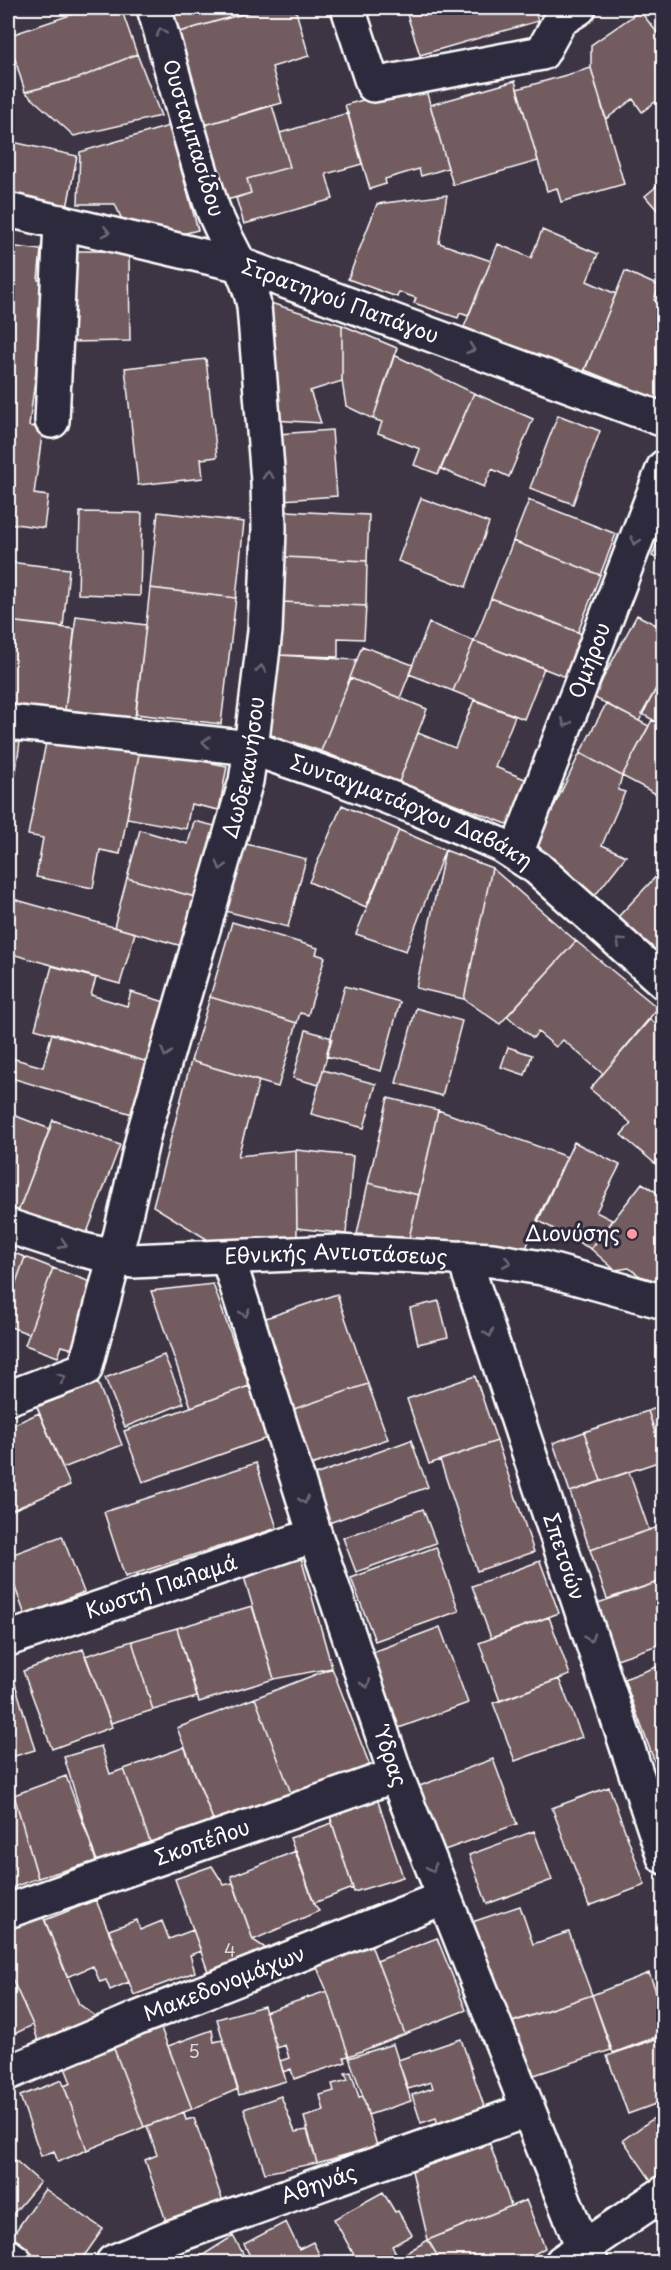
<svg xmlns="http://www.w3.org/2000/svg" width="671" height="2270" viewBox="0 0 671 2270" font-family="'Playpen Sans',sans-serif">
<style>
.building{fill:#735c61;stroke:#fff;stroke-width:1.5}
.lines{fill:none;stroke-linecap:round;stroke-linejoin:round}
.minor-casing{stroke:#fff;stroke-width:38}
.minor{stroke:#2f2a3d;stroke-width:33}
.oneway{stroke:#6d6a77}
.poi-dot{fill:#ff9aa2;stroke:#2f2a3d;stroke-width:2}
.labels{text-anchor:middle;stroke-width:6;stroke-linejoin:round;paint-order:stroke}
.number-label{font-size:18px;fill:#dcd6d8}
.street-label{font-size:21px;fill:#fff;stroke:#2f2a3d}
.poi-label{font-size:21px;fill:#fff;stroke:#2f2a3d;text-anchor:end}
</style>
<rect width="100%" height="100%" fill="#3d3444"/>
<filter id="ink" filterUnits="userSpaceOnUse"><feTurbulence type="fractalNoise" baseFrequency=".0167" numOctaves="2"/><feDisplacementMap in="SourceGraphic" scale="12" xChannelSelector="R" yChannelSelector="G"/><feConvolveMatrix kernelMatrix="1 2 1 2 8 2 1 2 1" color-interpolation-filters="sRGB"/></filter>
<g filter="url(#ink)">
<path class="building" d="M91,8H121L137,54L79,78L25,92L8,36Z
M172,8H259V9L179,32Z
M264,8H295L309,56L272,67L282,103L205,125L179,32Z
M405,8H534L538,21L420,55Z
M640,11L664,41V113L655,102L642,112L633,99L606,119L591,68V45Z
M137,54L161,116L74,136L25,92L79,78Z
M591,68L624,184L561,202L557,188L547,191L517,89Z
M515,81L538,161L453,185L430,105Z
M424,83L448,168L421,176L419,169L385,179L386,184L370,189L345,105Z
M272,105L290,167L247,179L251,193L227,200L205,125Z
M348,113L362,164L326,174L333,199L244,224L236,198L251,193L247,179L290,167L280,133Z
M169,126L198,230L178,235L123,222L115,204H78L80,152Z
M8,141L77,156L67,208L8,196Z
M664,180V218L645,196Z
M447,195L439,243L491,261L468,316L460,313L458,318L414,303L416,298L399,292L397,297L348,279L377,204Z
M542,230L598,254L587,281L616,294L582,376L464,327L498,244L531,258Z
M8,246L41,250L38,280H44L38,333H41L29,426L43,428L34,494L48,496L44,528L8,523Z
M66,251H129L130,341L67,342Z
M625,271L659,286L654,300L664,304V402L585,370Z
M264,301L342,325V381L310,391L321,423L272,420Z
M342,325L397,348L373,419L346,406L342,381Z
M394,355L474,393L438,474L414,465L420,449L378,433L382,422L373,419Z
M206,359L217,457L201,459L203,478L138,485L125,368Z
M474,393L533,419L509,477L492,469L484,487L441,469Z
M558,415L600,431L573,504L530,488Z
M332,430L337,496L283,500L278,434Z
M421,498L489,523L466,587L398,561Z
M529,500L616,534L600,575L513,541Z
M286,511L369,515L367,561L284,557Z
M80,512L142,513L140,596L78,594Z
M158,512L244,522L236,598L150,588Z
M664,526V563L652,556Z
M513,541L600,575L578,632L491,598Z
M284,557L367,561L366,606L282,602Z
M8,562L69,569L63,627L8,621Z
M150,588L236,598L221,724L136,714Z
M491,598L585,635L568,678L474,641Z
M282,602L366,606L364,639L338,638V657L279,655Z
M637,615L664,629V674L639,721L593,697Z
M76,616L146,625L135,718L65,710Z
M8,621L75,629L65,710L8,704Z
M429,623L474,641L453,691L409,674Z
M474,641L544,668L524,719L453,691Z
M362,646L413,665L400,698L350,678Z
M279,655L357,660L321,751L294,742L292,748L273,742L275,736L267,734Z
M664,674V726L642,714Z
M350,678L427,709L399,782L321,751Z
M474,700L515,716L495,767L530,781L512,826L399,782L418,733L455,748Z
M606,704L649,726L622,776L580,753Z
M652,720L664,726V789L660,796L622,776Z
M8,732L21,734L12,800L8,799Z
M48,732L140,749L120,854L100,850L93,888L36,877L43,838L28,835Z
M140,749L227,766L219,810L191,804L186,829L127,818Z
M580,753L622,776L618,790L625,792L602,845L626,856L594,897L536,844Z
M342,805L399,830L366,907L309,882Z
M194,821L215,826L195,897L127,878L140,830L188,844Z
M399,830L445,850L406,951L356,934Z
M242,843L306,859L288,927L225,911Z
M664,848V863L656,857Z
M445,850L492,868L464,999L416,988Z
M492,868L576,941L500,1024L464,999Z
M664,868V961L617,918Z
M127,878L195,897L182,946L114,927Z
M13,899L135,933L120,984L8,953V917Z
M232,922L318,948L316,954L325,957L308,1015L300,1013L297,1023L210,997Z
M576,941L658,1008L603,1074L563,1040L556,1047L538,1032L533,1038L507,1016Z
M52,966L96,978L91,995L127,1006L131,992L165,1002L148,1062L35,1029Z
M345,986L400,1002L381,1071L326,1056Z
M210,997L297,1023L278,1087L191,1061Z
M416,1008L462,1021L442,1096L396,1083Z
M650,1019L664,1031V1159L658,1166L621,1135L631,1123L590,1089Z
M306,1030L332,1038L319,1085L293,1078Z
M52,1033L148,1062L132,1114L8,1077V1057L43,1067Z
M508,1047L532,1055L525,1075L501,1067Z
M191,1061L259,1081L238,1156L296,1150L297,1237L213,1243L153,1206Z
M323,1070L376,1084L364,1128L311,1114Z
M388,1098L438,1110L419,1195L368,1183Z
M438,1110L567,1157L526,1248L409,1238Z
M8,1113L50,1129L18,1212L8,1209Z
M53,1120L120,1145L85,1238L18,1212Z
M574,1142L620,1165L596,1212L612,1220L591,1249L537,1220Z
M296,1150L353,1156L346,1234L297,1228Z
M368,1183L419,1195L409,1238L357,1234Z
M642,1183L664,1197V1283L640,1276L629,1268L615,1270L591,1249Z
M8,1251L25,1257L8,1305Z
M25,1257L53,1268L29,1334L8,1326V1305Z
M53,1268L96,1284L73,1349L62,1346L58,1357L25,1345Z
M213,1284L249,1386L191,1407L151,1291Z
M337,1294L368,1384L291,1410L260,1320Z
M439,1301L448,1337L418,1344L410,1308Z
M164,1355L184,1403L125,1427L105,1378Z
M475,1376L497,1441L429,1464L407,1399Z
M98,1383L122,1445L63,1468L37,1407Z
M368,1384L388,1439L311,1465L291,1410Z
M249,1386L267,1438L143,1482L124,1431Z
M664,1405V1458L648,1411Z
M648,1411L664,1460L601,1481L584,1432Z
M39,1413L70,1485L8,1512V1427Z
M584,1432L601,1481L570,1492L553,1443Z
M411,1440L428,1487L329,1523L312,1476Z
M497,1441L534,1552L477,1571L440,1460Z
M256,1463L277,1528L125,1577L104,1512Z
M629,1472L649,1530L590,1550L570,1492Z
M664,1475V1496L657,1478Z
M423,1509L436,1543L356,1572L343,1538Z
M664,1525V1580L607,1599L590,1550Z
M62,1536L84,1592L25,1615L8,1568V1556Z
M436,1547L459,1611L375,1641L351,1578Z
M300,1554L332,1668L274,1679L242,1570Z
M540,1561L559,1613L491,1638L472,1586Z
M664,1580V1643L611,1661L592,1605Z
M252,1606L274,1679L199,1702L177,1628Z
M549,1617L570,1675L500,1701L479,1643Z
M440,1627L468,1703L396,1729L368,1654Z
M177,1628L197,1697L153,1710L132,1641Z
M132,1641L153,1710L111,1723L85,1656Z
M83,1649L112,1727L52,1749L23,1671Z
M664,1664V1768L658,1771L624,1679Z
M8,1667H10L35,1750L8,1758Z
M332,1668L372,1771L294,1801L255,1698Z
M559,1679L582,1737L515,1761L493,1703Z
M255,1698L294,1801L217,1830L177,1728Z
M101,1746L110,1774L124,1769L154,1853L99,1871L64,1757Z
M185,1747L217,1830L154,1853L124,1769Z
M493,1759L517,1824L439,1852L414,1788Z
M66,1776L97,1861L38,1878L14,1795Z
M609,1787L645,1885L589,1906L552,1808Z
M14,1795L38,1878L8,1889V1798Z
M377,1798L403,1877L354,1892L329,1813Z
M332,1823L353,1888L314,1903L290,1838Z
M534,1831L552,1880L487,1904L469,1855Z
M296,1851L314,1903L319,1911L253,1940L231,1876Z
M212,1866L224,1885L233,1883L253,1940L264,1947L268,1957L211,1980L175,1879Z
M96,1900L129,1982L110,1990L106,1980L100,1982L93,1966L67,1977L45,1920Z
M520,1906L533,1944L569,1932L592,1995L503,2025L469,1923Z
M42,1914L79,2004L98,2018L39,2044L33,2025L8,1970V1930Z
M137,1920L140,1930L162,1921L169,1939L193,1930L201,1951L190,1955L195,1972L134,1995L109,1930Z
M437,1938L466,2010L405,2034L377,1961Z
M371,1945L405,2034L349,2056L327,1991L316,1965Z
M8,1970L33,2025L10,2036L8,2031Z
M649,1973L664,2012V2034L613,2053L592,1995Z
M327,1991L349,2056L344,2057L346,2062L294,2079L291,2069L283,2072L280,2061L289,2058L285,2045L277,2048L265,2012Z
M592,1995L611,2050L531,2076L513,2022Z
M264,2006L286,2081L239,2095L217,2019Z
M159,2023L192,2109L144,2127L111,2041Z
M212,2030L214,2042L223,2040L238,2089L192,2109L168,2046Z
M664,2036V2101L628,2114L607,2056Z
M461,2039L485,2109L438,2125L436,2118L421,2123L412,2095L433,2088L431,2082L408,2089L398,2060Z
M111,2041L144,2127L87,2150L64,2086L71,2083L62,2060Z
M393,2044L411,2101L368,2115L363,2096L349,2058Z
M351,2072L359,2097L363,2096L377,2146L317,2163L304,2117L324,2111L320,2095L334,2091L332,2084L348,2080L345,2073Z
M62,2080L87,2150L58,2162L54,2151L41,2156L20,2096Z
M281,2096L295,2132L307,2130L317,2163L265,2173L244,2109Z
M664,2111V2180L655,2186L623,2140Z
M184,2112L186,2120L194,2118L223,2202L166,2221L145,2160L157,2155L147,2126Z
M490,2144L511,2206L428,2240L412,2171Z
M15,2160L40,2182L8,2220V2167Z
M45,2189L103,2229L80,2262H25L8,2242Z
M383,2192L395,2212L398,2211L412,2235L392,2246L399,2258L392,2262H375L372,2257L358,2262L334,2219Z
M526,2200L545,2248L521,2262H441L428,2240Z
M286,2222L299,2249L313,2242L323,2262H253L244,2244Z
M233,2236L248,2262H192Z
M428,2240L441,2262H403L399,2257Z"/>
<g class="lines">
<g class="minor-casing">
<g id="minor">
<path d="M348,8L373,85L542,53L560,20L579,8"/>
<path id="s1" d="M8,210L241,265L664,420"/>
<path d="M52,421L61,222"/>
<path id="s2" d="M8,722L251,748L336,777L414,807L501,845L537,868L664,982"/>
<path id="s3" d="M516,854L664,467"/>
<path id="s4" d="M8,1226L79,1249L132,1261L339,1252L492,1260L542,1268L664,1302"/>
<path id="s5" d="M228,1258L315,1535L396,1775L583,2248L591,2262"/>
<path id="s6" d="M464,1258L664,1857"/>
<path id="s7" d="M8,1398L85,1369L121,1233L144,1133L246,781L251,748L265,631L269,529L268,481L254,306C247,268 222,238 210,201C189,137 173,72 154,8"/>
<path id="s8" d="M8,1639L315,1535"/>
<path id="s9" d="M8,1911L396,1775"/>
<path id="s10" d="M8,2073L136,2019L443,1898"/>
<path d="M8,2256L16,2262"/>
<path id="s11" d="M113,2262L169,2238L528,2110"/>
<path d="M562,2262L664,2193"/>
</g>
</g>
<use href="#minor" class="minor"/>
</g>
<defs><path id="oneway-chevron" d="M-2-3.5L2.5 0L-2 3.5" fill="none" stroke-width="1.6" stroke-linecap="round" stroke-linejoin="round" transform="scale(1.5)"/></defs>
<g class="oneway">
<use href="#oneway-chevron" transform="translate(161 32) rotate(-106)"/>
<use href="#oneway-chevron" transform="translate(106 232) rotate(13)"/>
<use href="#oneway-chevron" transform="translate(471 349) rotate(20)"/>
<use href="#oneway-chevron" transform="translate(268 475) rotate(-93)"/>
<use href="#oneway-chevron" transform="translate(635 541) rotate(111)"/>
<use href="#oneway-chevron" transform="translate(261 669) rotate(-84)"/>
<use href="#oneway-chevron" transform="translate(566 723) rotate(111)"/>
<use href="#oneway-chevron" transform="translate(206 742) rotate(-172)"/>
<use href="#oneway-chevron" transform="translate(221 866) rotate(106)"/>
<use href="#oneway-chevron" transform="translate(620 942) rotate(-138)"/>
<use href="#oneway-chevron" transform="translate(166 1053) rotate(106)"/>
<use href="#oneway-chevron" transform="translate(63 1244) rotate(17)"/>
<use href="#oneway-chevron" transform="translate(507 1262) rotate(10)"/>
<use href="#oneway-chevron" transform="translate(245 1313) rotate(73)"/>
<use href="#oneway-chevron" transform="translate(489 1333) rotate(72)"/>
<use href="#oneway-chevron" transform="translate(62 1378) rotate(-21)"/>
<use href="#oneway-chevron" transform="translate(304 1500) rotate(73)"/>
<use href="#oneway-chevron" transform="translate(590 1638) rotate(72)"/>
<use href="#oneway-chevron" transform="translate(366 1684) rotate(71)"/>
<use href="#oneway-chevron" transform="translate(432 1868) rotate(69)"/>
</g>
</g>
<circle class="poi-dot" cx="632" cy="1234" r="6"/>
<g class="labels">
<g class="number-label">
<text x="230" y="1957">4</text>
<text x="194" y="2058">5</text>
</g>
<g class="street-label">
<text transform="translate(193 138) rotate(73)" y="7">Ουσταμπασίδου</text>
<text dy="7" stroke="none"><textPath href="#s1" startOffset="345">Στρατηγού Παπάγου</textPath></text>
<text dy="7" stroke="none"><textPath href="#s3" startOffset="207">Ομήρου</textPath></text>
<text dy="7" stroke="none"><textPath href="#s7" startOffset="705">Δωδεκανήσου</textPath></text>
<text dy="7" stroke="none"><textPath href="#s2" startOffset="417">Συνταγματάρχου Δαβάκη</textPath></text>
<text dy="7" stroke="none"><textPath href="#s4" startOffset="333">Εθνικής Αντιστάσεως</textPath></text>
<text dy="7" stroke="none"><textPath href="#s6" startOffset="315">Σπετσών</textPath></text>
<text dy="7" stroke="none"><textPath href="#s8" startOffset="162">Κωστή Παλαμά</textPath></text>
<text dy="7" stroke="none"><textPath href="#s5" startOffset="525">Ύδρας</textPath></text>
<text dy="7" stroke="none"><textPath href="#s9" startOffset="206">Σκοπέλου</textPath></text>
<text dy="7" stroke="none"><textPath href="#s10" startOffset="234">Μακεδονομάχων</textPath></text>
<text dy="7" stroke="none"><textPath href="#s11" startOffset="220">Αθηνάς</textPath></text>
</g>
<g class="poi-label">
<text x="620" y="1241">Διονύσης</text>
</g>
</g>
<rect width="671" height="2270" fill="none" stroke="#2f2a3d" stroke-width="30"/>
<rect x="15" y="15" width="641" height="2240" fill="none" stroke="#fff" stroke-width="2" filter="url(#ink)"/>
</svg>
